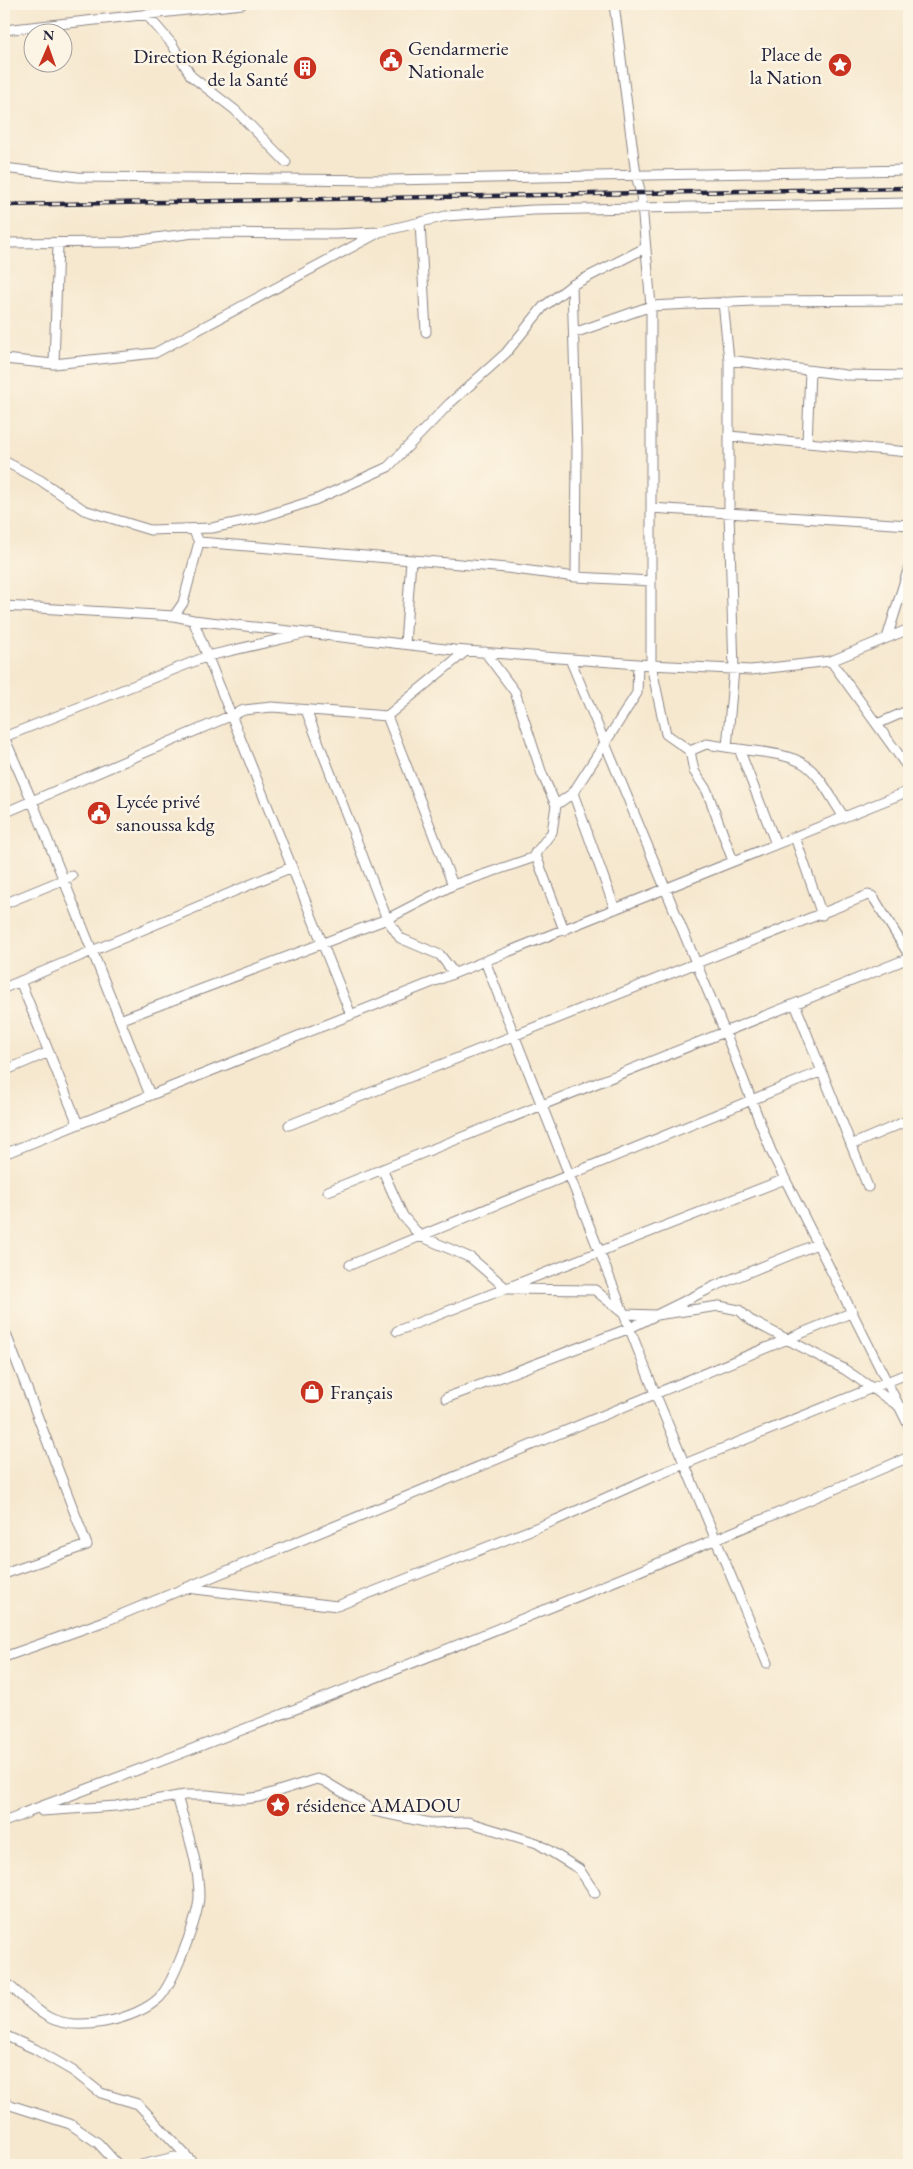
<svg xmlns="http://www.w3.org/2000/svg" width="913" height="2169" viewBox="0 0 913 2169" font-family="'EB Garamond',serif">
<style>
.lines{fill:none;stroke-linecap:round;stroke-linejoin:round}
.minor-casing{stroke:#8c8585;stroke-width:11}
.minor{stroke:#fff;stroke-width:9}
.rail-casing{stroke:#22223b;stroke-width:4.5}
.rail{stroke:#fcf5e5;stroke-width:2.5;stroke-dasharray:8;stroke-linecap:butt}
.labels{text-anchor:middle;stroke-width:5;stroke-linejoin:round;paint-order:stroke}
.poi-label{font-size:20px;fill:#22223b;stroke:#fcf5e5;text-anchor:start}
</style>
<rect width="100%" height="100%" fill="#fcf5e5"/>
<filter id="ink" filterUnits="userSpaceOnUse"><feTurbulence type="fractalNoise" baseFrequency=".02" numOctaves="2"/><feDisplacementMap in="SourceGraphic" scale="10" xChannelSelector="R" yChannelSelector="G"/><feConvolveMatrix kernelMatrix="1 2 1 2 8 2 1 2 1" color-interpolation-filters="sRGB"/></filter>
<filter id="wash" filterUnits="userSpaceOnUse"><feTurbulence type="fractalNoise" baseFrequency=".0096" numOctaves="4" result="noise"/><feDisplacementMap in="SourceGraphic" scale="20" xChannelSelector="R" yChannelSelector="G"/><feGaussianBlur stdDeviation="1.12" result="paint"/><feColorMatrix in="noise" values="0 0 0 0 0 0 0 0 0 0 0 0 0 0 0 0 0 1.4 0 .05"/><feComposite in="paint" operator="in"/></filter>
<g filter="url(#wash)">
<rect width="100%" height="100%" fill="#f6e8cf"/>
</g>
<g filter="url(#ink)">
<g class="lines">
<g class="minor-casing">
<path id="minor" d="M614,4L636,175L641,194L651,306V665L666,734L690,751L694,771L707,791L733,861
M146,14L172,44L191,76L235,110L286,162
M4,30L242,4
M4,168L78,177L390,180L909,170
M420,222L426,332
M4,243L125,242L194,233L335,234L379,232L446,216L533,210L909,203
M572,285L577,449L576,577
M723,302L729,360L846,375L909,376
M574,333L651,306L753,301L909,300
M4,359L54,364L155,353L378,233
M54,364L58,244
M729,436L909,452
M807,443L810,371
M4,461L40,480L84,510L150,530L212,528L259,518L315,500L388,467L449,404L506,353L543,307L572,285L645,248
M651,508L909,525
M199,542L507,568L576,577L651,581
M4,606L174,616L193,620L454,650L651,665L751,670L831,661L909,769
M174,616L183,603L199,542L193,529
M193,620L351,1015
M887,638L909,567
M405,644L411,560
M570,659L729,1042L771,1151L909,1426
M831,661L909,629
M306,710L387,919L400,938L440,955L454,973
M387,716L466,651
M877,724L909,710
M4,737L32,801L150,1095
M4,737L208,656L303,634
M727,747L734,669L729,513V360
M739,749C759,752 787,753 804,764C821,775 832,800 844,817
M690,751L706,744L739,749L776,844
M573,793L615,909
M556,805L573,793L637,693L638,664
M4,813L244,710L272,707L387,716L453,885
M795,837L822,915
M535,853L564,930
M4,904L72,876
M485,961L655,1393L767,1663
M20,981L78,1124
M4,988L292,867
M795,1004L868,1187
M120,1020L387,919L453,885L532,858L552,832L556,805L542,774L515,692L485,652
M4,1071L49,1052
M289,1125L868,895L872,896L875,900L909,955
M851,1145L909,1120
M4,1154L909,791
M382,1169L403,1216L420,1236L471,1258L507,1289L595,1290L624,1314L656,1315L719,1306L739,1310L750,1320L844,1369L900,1407L909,1409
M328,1191L909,958
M350,1265L822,1071
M4,1329L87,1545L4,1574
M397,1331L785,1179
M446,1398L630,1328L715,1286L817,1244
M187,1588L337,1606L556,1520L650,1478L909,1373
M4,1657L108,1620L853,1312
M42,1811L116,1806L185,1795H207L244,1799L259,1797L317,1779L324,1781L374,1811L430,1823L468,1822L537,1843L579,1869L595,1893
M21,1814C320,1702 616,1584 909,1457
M4,1822L27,1813
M4,1981C18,1992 32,2008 48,2017C77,2033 136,2020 159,1998C173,1984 199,1916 199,1896C199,1862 186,1829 177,1796
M4,2035L35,2049L73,2071L101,2093L138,2104L195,2165
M4,2103L70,2124L98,2143L118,2165
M141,2165L175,2157L192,2163"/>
</g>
<use href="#minor" class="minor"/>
<g class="rail-casing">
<path id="rail" d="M4,205L909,188"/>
</g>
<use href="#rail" class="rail"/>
</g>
</g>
<defs>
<g id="civic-disc" transform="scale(1.25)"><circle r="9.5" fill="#c8321e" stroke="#fcf5e5"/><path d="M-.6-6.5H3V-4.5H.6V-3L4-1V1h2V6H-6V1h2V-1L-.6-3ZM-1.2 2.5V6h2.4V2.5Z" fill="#fff"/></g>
<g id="sight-disc" transform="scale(1.25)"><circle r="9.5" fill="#c8321e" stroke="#fcf5e5"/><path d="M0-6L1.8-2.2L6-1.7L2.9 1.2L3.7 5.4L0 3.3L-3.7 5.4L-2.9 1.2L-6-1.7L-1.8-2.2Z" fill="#fff"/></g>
<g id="building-disc" transform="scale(1.25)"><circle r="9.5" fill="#c8321e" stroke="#fcf5e5"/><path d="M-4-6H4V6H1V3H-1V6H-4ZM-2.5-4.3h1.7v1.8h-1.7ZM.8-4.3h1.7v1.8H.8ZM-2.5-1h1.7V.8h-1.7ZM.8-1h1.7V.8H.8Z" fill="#fff"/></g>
<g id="shop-disc" transform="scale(1.25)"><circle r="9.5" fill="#c8321e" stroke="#fcf5e5"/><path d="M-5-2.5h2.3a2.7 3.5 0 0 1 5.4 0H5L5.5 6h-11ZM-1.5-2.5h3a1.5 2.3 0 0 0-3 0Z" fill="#fff"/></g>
</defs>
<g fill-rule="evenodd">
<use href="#civic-disc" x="391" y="60"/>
<use href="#sight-disc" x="840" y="65"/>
<use href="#building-disc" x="305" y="68"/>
<use href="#civic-disc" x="99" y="813"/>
<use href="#shop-disc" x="312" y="1392"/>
<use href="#sight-disc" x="278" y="1805"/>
</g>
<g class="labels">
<g class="poi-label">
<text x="408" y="55">Gendarmerie<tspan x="408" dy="23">Nationale</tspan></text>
<text x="822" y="61" text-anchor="end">Place de<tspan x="822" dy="23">la Nation</tspan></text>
<text x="288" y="63" text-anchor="end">Direction Régionale<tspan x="288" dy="23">de la Santé</tspan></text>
<text x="116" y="808">Lycée privé<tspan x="116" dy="23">sanoussa kdg</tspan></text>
<text x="330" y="1399">Français</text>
<text x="296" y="1812">résidence AMADOU</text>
</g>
</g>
<rect width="913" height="2169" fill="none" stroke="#fcf5e5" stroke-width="20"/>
<g transform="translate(48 48) rotate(2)"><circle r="24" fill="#fcf5e5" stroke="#a5a1a1"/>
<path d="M0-4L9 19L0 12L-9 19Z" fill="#c8321e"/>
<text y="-8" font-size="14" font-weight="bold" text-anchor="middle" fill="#22223b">N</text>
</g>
</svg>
